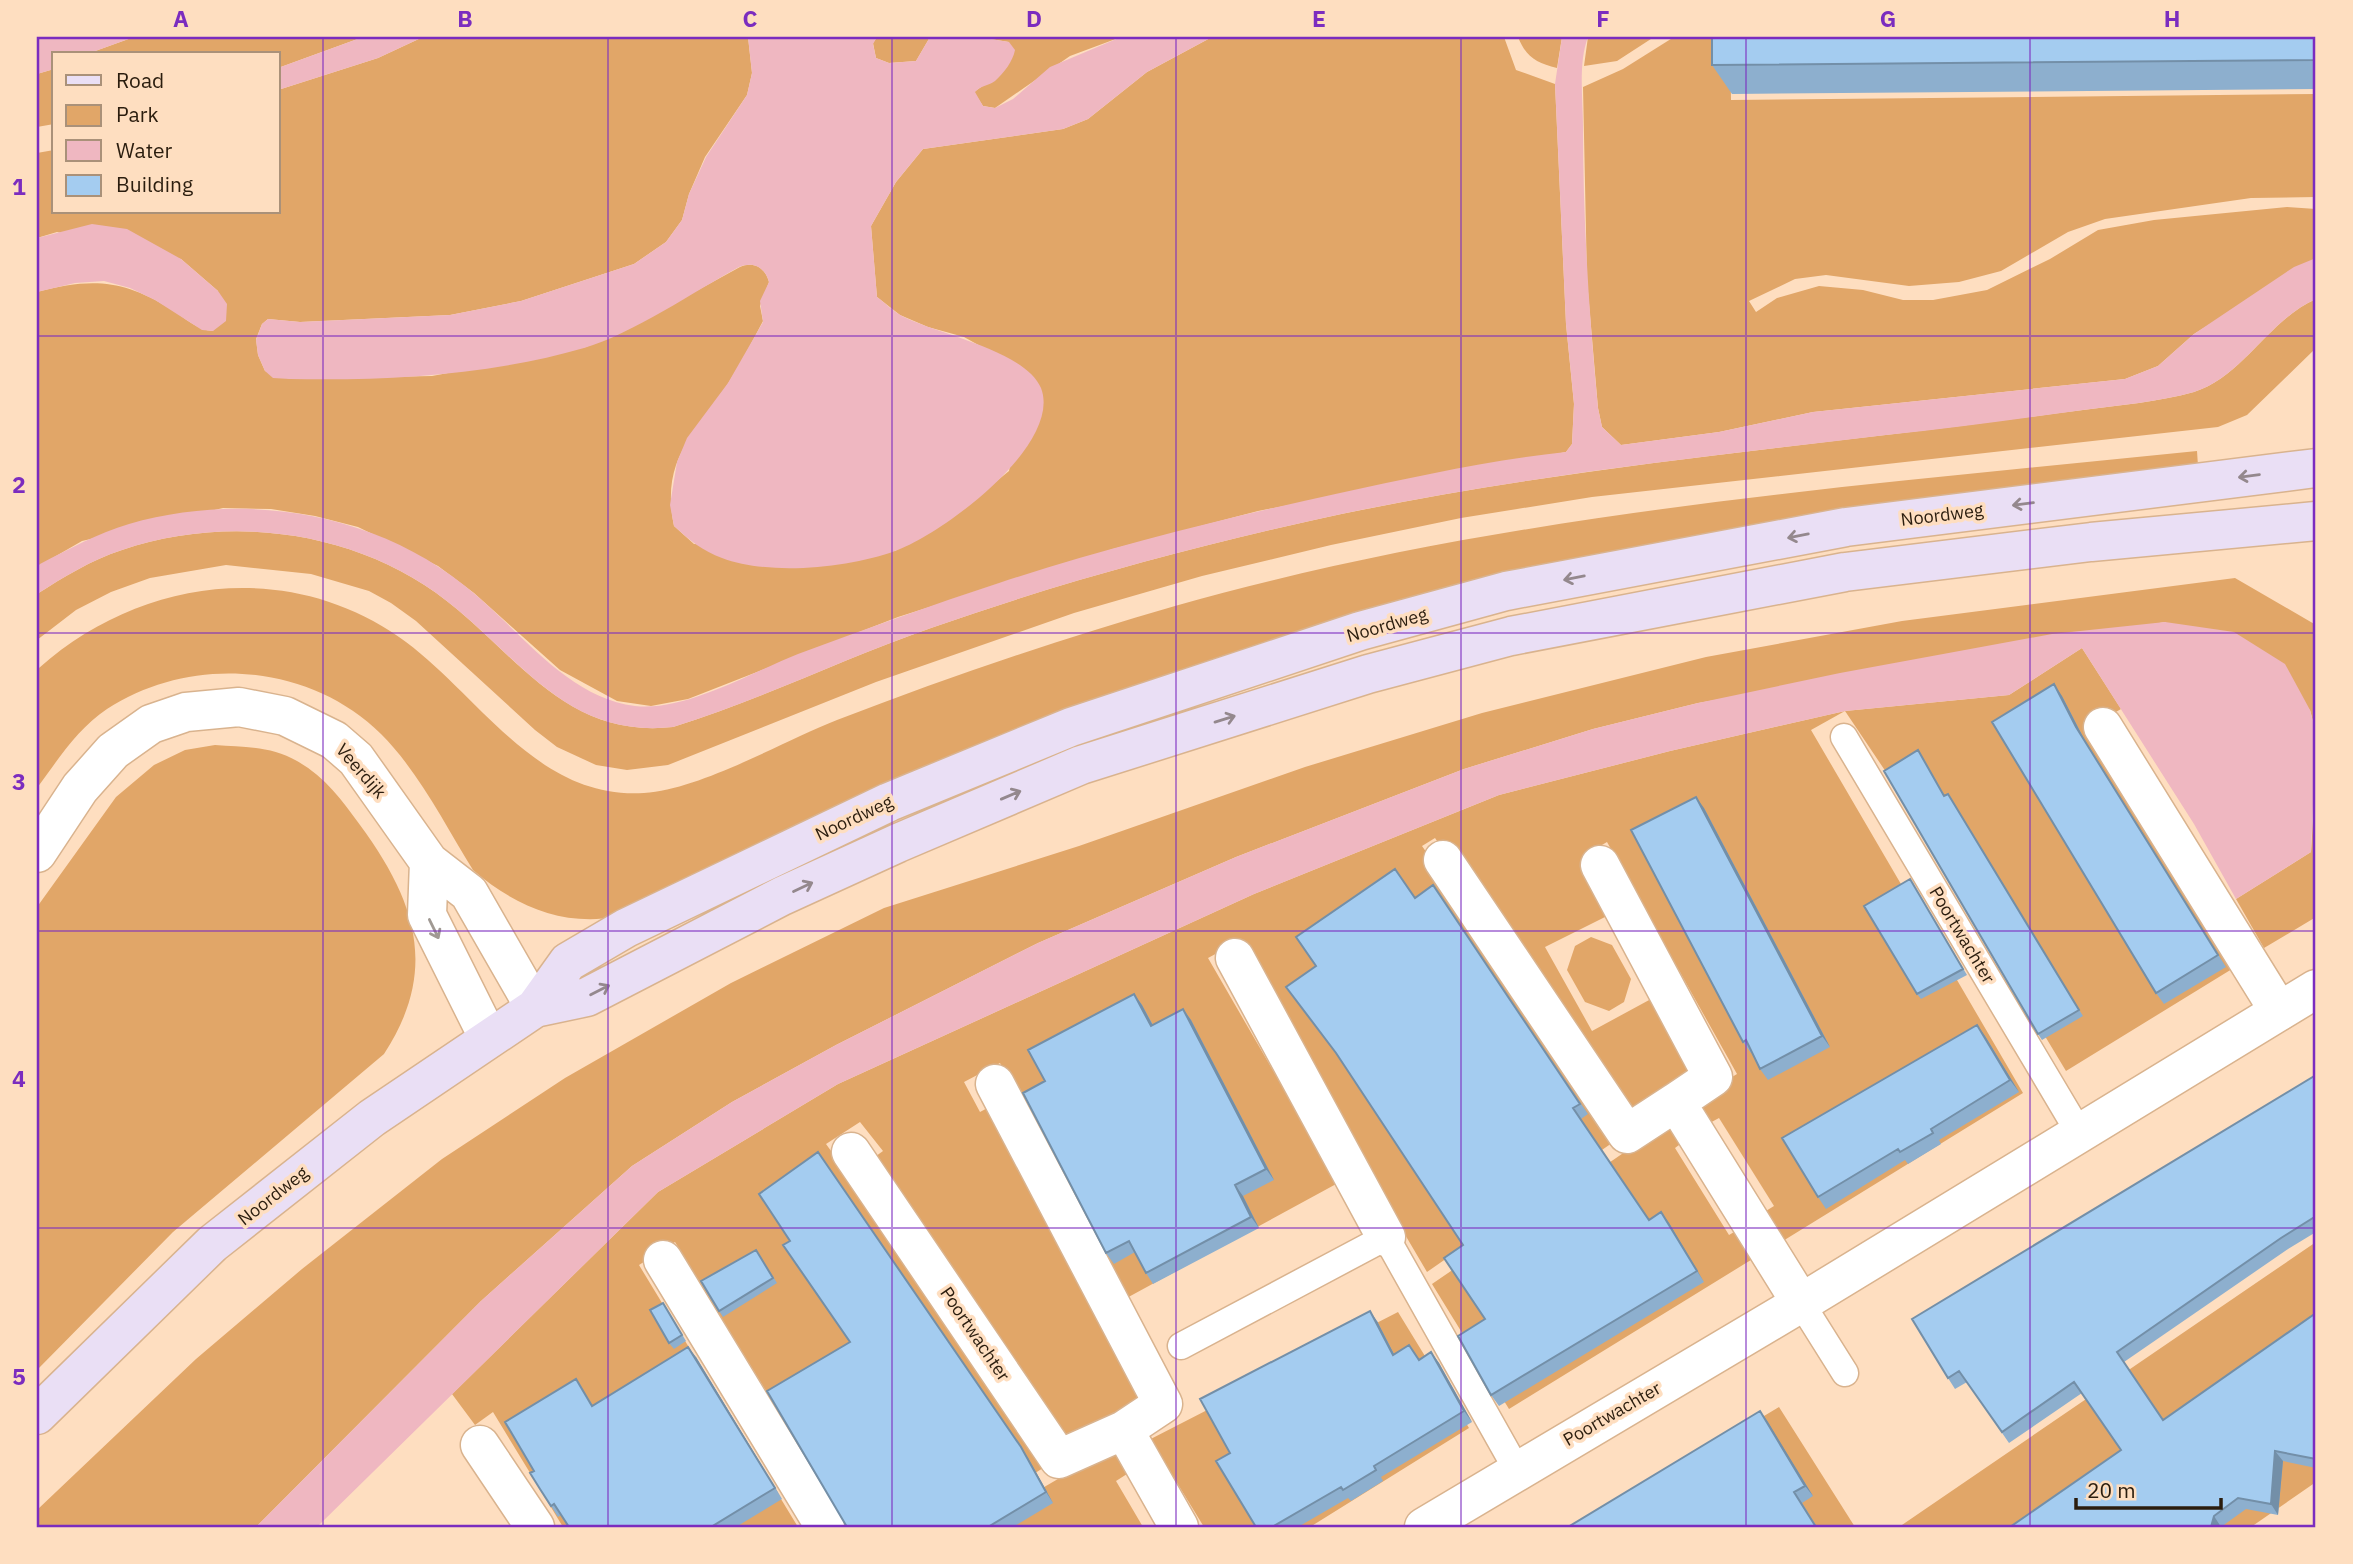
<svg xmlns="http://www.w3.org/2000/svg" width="2353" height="1564" viewBox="0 0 2353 1564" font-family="'IBM Plex Sans',sans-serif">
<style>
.green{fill:#e1a668}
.water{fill:#efb7c1}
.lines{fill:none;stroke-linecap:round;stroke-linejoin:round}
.service-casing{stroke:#d9b38e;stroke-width:29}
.pedestrian-casing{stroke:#d9b38e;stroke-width:41}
.minor-casing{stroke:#d9b38e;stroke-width:41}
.tertiary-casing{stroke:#d9b38e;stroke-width:41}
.secondary-casing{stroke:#d9b38e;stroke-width:41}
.service{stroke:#fff;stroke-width:26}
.pedestrian{stroke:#fff;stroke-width:38}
.minor{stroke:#fff;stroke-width:38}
.tertiary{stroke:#fff;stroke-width:38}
.secondary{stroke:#eadff5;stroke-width:38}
.wall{fill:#8dafce}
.shaded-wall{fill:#738fa8}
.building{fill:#a4ccf0;stroke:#738fa8;stroke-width:2}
.oneway{stroke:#94888d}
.oneway2{stroke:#a09993}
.grid{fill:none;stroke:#7b2cbf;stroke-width:2;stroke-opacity:0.55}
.labels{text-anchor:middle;stroke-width:7;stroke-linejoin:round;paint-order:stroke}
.street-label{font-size:18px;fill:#2b1d0e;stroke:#fedec0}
.neatline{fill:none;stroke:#7b2cbf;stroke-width:2.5}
.grid-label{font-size:23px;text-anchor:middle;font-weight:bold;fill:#7b2cbf}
</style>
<rect width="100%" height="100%" fill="#fedec0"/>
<path class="green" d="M134,37H363L278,68V54H87Z
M423,37H748L752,73L747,95L705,157L689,194L682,220L666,242L634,264L521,301L450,315L300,322L268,319L262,324L256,339L258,355L265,371L290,379L432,376L586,347L625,330L740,267C753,261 765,267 769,282L760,306L763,321C752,342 741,363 729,382C696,434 660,457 674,526L694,544L895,551L949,520L1009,471L1029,373L964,337L928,327L900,315L877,297L871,226L896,182L923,149L1063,129L1088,119L1147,72L1212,37H1504L1516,70L1555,84L1566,324L1574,404L1572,444L1566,452L1258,511L1113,549L898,617L688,699L651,706L617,701L560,670L474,593L438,566L358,527L315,516L271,509L223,508L82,541L37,567V292C91,278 122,279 171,309C185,318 197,330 213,331L218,291L181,259L57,232L37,238V153L54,150V212H278V90L378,58Z
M877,37H930L916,61L889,63L876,58L873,43Z
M978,37H1121L1070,56L995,108L983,106L974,92L984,85L1009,42Z
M1518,37H1562L1557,68C1536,63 1526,57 1518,37Z
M1588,37H1654L1617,61L1584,66Z
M1674,37H1730L1731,100L2316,94V197L2251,198L2105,219L2068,232L2001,271L1959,282L1909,286L1826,275L1795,279L1749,301L1756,312L1777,298L1819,286L1863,290L1903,300H1933L1987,290L2050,259L2098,230L2154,220L2287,207L2316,209V258L2194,334L2158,366L2125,379L1813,412L1719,432L1621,445L1602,427L1598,408L1587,280L1583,87L1623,69Z
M54,69V124L37,127V74Z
M2316,299V348L2247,415L2218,427L1592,497L1461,518L1331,545L1202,576L1074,613L876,682L668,765L627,770L596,765L557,747L535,730L416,621L391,603L369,591L311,574L226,565L150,578L111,592L76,610L37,640V594C64,577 91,560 122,550C234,512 367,532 458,610C526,668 574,738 673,727C761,700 844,658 931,628C1056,584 1184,549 1314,520C1505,478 1700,457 1894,434C1957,427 2020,418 2083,410C2120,405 2158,402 2194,392C2244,376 2268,320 2316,299Z
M2197,451L2198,466L1449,592L616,917C561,926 515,906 473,870C445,825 419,772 381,734C309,663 191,654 107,709C78,728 57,761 37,788L39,668C139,579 285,558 399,637C478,692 535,800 644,793C702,789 781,742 837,720C948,677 1060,639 1175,606C1505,512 1857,486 2197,451Z
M2235,578L2316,625V733L2310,710L2165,622L1698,703L1593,729L1464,769L1236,857L1038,943L836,1045L732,1102L632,1166L481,1301L256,1527H37V1510L196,1359L302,1269L442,1159L565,1078L731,983L884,908L1079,846L1305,767L1482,713L1706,657L1902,621Z
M2082,648L2121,709L2087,729L2232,969L2066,1071L1884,769L1845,711L1811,730L2023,1093L1778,1244L1761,1214L1774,1206L1719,1118L1706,1125L1692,1101L1737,1074L1607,842L1583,856L1632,942L1607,916L1545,947L1592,1031L1651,999L1701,1072L1626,1119L1435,838L1422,846L1622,1136L1427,1272L1234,944L1208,958L1338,1183L1123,1300L1000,1063L964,1082L980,1112L993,1105L1147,1399L1063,1442L868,1162L883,1151L860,1122L826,1144L1054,1461L951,1527H849L675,1242L639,1265L798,1527H563L493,1412L475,1425L452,1394L658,1192L838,1084L1254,894L1499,795L1670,751L1845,711L2009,695Z
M215,745C244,747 271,746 297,761C324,776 342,800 360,825C416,901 439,970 384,1054L173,1232L37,1370V907L116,797L154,765L185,750Z
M2316,773V917L2264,948L2236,899L2311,852Z
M1591,937L1612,945L1631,979L1624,1002L1609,1011L1585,1002L1567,970L1575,946Z
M1673,1119L1687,1139L1675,1148L1729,1235L1741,1228L1759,1255L1509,1409L1432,1284Z
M2316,1242V1482L2251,1527H1899Z
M1398,1312L1469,1428L1310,1527H1204L1160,1455L1141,1444Z
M1779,1407L1855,1527H1579Z
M1111,1448L1127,1474L1116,1481L1143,1527H976Z"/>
<path class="water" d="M37,37H134L87,54H54V69L37,74Z
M363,37H423L378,58L278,90V68Z
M748,37H877L873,44L876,58L889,63L916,61L930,37H978L1009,42L1015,50C1013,61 1004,73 995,81C989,86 981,85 975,92L983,106L995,108L1013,99L1050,67L1121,37H1212L1147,72L1088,119L1063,129L923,149L896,182L871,226L877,297C885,303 893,311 902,316C936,334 1025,350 1041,388C1063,445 941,535 895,551C848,568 769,576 722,558C703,551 689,540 674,526L670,505L677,462L687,438L728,383L763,322L760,301L769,282C765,267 753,261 739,267C695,291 632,334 584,348C491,375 386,381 290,379L273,378L265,371L258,355L256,340L262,324L268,319L300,322L450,315L521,301L634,264L666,242L682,220L689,194L706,157L747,95L752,73Z
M1562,37H1588C1578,63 1583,99 1583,127C1583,221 1589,314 1598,408L1602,427L1621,445L1719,432L1813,412L2125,379L2158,366L2194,334L2294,267L2316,258V299C2268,320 2244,376 2194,392C2158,402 2120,405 2083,410C2017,419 1952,428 1886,435C1695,458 1502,478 1314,520C1184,549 1056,584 931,628C844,658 761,700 673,727C573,738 527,668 458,610C367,532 234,512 122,550C91,560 64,577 37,594V567L40,564C69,549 98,533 129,524C248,490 382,513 476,595C523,635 570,698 635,706C685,712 752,672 798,654C865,629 932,605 999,583C1111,546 1225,518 1340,493C1414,477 1490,460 1566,452L1572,444L1574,404L1566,324L1555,84Z
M92,224L127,229L181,259L218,291L227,304L226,321L213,331L202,330L155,300L130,288L104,281L75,283L37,292V238Z
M2165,622L2234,632L2285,664L2310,710L2316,733L2311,852L2236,899L2194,824L2082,648L2009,695L1845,711L1670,751L1499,795L1254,894L838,1084L658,1192L317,1527H256L481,1301L632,1166L732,1102L836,1045L1038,943L1236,857L1464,769L1593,729L1698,703L1840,673L2052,634Z"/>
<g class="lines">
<g class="service-casing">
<path id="service" d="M1844,737L2080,1134
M1801,1303L1845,1373
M1181,1346L1386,1237L1517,1470"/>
</g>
<g class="pedestrian-casing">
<path id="pedestrian" d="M2103,727L2279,1011
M1443,860L1627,1134L1676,1102
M1600,865L1713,1077L1676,1102L1801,1303
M1235,958L1386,1237
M995,1084L1163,1404L1124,1430L1179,1527
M851,1152L1059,1459L1124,1430
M480,1445L535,1527"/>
</g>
<g class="minor-casing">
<path id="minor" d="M663,1260L825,1527
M1424,1527L1801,1303L2316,989"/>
</g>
<g class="tertiary-casing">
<path id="tertiary" d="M37,853L80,788L113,751L151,724L186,712L239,707L285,716L334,740L356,759L429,862L469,893L535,1008
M429,862L427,915L488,1037"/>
</g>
<g class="secondary-casing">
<path id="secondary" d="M535,1008L568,962L626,928L889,802L1071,727L1360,631L1506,591L1846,527L2316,468
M37,1415L212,1244L372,1118L535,1008L587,997L782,896L898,843L1081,765L1368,674L1511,636L1845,572L2091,542L2316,521"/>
</g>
<use href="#service" class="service"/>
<use href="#pedestrian" class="pedestrian"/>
<use href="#minor" class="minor"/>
<use href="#tertiary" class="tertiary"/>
<use href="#secondary" class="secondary"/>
</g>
<path class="wall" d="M2316,37V89L1732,94L1712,65Z
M2062,696L2084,739L2226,967L2164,1004L2156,993Z
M1922,756L1945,796L2083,1016L2042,1040L2038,1034Z
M1704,808L1830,1047L1768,1080L1760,1069L1752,1052L1751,1053L1743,1042Z
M1910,879L1967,975L1921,999L1917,994Z
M1433,885L1588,1114L1581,1119L1649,1220L1669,1223L1704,1282L1499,1406L1491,1395L1485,1319L1463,1245Z
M1134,994L1142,1005L1153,1025L1183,1009L1191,1020L1274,1180L1243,1196L1259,1228L1153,1284L1146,1273L1135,1252L1114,1264L1106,1253L1045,1081Z
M1985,1036L2019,1092L1939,1140L1941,1144L1908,1164L1905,1160L1826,1209L1818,1197Z
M2316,1075V1232L2288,1249L2124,1362L2163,1420L2316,1313V1468L2283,1461L2278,1515L2246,1509L2221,1527L2121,1450L2082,1393L2009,1443L1967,1382L1955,1389L1948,1378Z
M760,1256L777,1283L723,1317L719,1311Z
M667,1309L686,1341L674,1349L669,1343Z
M1377,1321L1394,1354L1419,1359L1431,1352L1439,1363L1472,1422L1381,1477L1383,1481L1351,1501L1348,1498L1298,1527H1256Z
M850,1342L1028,1458L1053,1503L1013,1527H847Z
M696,1357L782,1499L736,1527H569L561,1515L558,1517L551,1506L534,1471L583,1390L593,1406Z
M1760,1411L1813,1496L1802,1503L1817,1527H1568Z"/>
<path class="shaded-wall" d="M2054,684L2062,696L2084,739L2226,967L2076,727Z
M1696,797L1704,808L1830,1047L1822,1036Z
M1134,994L1142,1005L1159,1037L1151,1026Z
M1183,1009L1191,1020L1274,1180L1266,1169Z
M1977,1025L1985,1036L2019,1092L2010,1080Z
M818,1152L1028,1458L1053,1503L1046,1492Z
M1235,1185L1243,1196L1259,1228L1251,1217Z
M1661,1212L1669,1223L1704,1282L1697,1271Z
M1370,1311L1377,1321L1400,1366L1393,1355Z
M688,1347L696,1357L782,1499L775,1488Z
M1431,1352L1439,1363L1472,1422L1464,1411Z
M1760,1411L1768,1422L1813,1496L1805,1486Z
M2275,1451L2283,1461L2278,1515L2271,1504Z
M2214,1516L2221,1527H2211Z"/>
<path class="building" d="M1712,37H2316V60L1712,65Z
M2054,684L2076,727L2218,955L2156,993L1992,722Z
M1918,750L1944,796L1948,794L2079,1010L2038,1034L1884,771Z
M1696,797L1822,1036L1760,1069L1746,1040L1743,1042L1631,830Z
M1395,869L1415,898L1433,885L1580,1104L1573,1108L1649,1220L1661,1212L1697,1271L1491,1395L1458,1336L1485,1319L1444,1258L1463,1245L1336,1053L1286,987L1316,966L1296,937Z
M1910,879L1963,969L1917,994L1864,906Z
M1134,994L1151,1026L1183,1009L1266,1169L1235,1185L1251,1217L1146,1273L1129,1241L1106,1253L1023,1093L1045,1081L1028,1050Z
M1977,1025L2010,1080L1931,1129L1933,1133L1900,1152L1898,1149L1818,1197L1782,1138Z
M2316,1075V1216L2281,1238L2117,1352L2163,1420L2316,1313V1459L2275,1451L2271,1504L2238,1498L2214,1516L2211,1527H2010L2121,1450L2074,1382L2002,1432L1959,1371L1948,1378L1912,1319Z
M818,1152L1021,1447L1046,1492L988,1527H847L767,1391L850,1342L783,1245L790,1241L759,1194Z
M756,1250L773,1278L719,1311L701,1281Z
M663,1303L682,1335L669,1343L650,1310Z
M1370,1311L1393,1355L1409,1345L1419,1360L1431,1352L1464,1411L1374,1466L1376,1470L1343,1490L1341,1487L1272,1527H1256L1216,1461L1230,1453L1200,1399Z
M688,1347L775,1488L711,1527H569L554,1504L551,1506L540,1489L530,1473L534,1471L505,1422L576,1379L592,1406Z
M1760,1411L1805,1486L1794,1492L1816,1527H1568Z"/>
<defs><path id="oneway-shaft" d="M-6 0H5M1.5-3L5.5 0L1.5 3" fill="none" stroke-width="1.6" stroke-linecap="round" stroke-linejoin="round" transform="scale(1.75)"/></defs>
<g class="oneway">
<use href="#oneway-shaft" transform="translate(2249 476) rotate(173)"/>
<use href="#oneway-shaft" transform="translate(2023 504) rotate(173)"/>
<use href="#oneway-shaft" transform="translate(1798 536) rotate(169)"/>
<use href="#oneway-shaft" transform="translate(1574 578) rotate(169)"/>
<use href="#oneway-shaft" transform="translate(1225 719) rotate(-17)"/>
<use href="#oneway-shaft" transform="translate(1011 795) rotate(-23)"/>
<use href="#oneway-shaft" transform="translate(803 887) rotate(-25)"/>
<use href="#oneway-shaft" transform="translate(600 990) rotate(-27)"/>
</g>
<use class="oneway2" href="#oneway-shaft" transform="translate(434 929) rotate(64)"/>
<path class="grid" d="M323,37V1527M608,37V1527M892,37V1527M1176,37V1527M1461,37V1527M1746,37V1527M2030,37V1527M37,336H2316M37,633H2316M37,931H2316M37,1228H2316"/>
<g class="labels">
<g class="street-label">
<text transform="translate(1942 515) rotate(-7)" y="6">Noordweg</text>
<text transform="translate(1387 625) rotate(-16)" y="6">Noordweg</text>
<text transform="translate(361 771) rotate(49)" y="6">Veerdijk</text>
<text transform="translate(854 818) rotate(-25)" y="6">Noordweg</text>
<text transform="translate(1962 935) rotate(59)" y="6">Poortwachter</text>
<text transform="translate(273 1196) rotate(-38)" y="6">Noordweg</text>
<text transform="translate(975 1334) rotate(56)" y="6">Poortwachter</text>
<text transform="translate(1612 1414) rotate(-30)" y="6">Poortwachter</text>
</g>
</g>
<rect width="2353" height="1564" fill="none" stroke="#fedec0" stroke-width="77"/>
<rect x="52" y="52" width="228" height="161" fill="#fedec0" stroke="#aa9179" stroke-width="2"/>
<rect x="66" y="75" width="35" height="10" fill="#eadff5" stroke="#aa9179" stroke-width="2"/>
<text x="116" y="88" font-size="21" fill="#2b1d0e">Road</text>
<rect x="66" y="105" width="35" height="21" fill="#e1a668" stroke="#aa9179" stroke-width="2"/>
<text x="116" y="122" font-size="21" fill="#2b1d0e">Park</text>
<rect x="66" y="140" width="35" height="21" fill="#efb7c1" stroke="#aa9179" stroke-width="2"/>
<text x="116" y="158" font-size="21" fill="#2b1d0e">Water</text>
<rect x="66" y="175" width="35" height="21" fill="#a4ccf0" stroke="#aa9179" stroke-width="2"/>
<text x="116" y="192" font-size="21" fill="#2b1d0e">Building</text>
<path d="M2076 1498v10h145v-10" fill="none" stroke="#2b1d0e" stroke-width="3.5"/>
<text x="2087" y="1498" font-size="21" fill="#2b1d0e" stroke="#fedec0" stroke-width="5" paint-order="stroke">20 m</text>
<rect x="38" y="38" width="2276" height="1488" class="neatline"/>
<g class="grid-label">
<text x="181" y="27">A</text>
<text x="465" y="27">B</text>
<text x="750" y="27">C</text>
<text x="1034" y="27">D</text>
<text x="1319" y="27">E</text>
<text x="1603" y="27">F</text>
<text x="1888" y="27">G</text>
<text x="2172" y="27">H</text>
<text x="19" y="195">1</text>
<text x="19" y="493">2</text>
<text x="19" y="790">3</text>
<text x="19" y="1087">4</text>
<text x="19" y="1385">5</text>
</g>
</svg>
